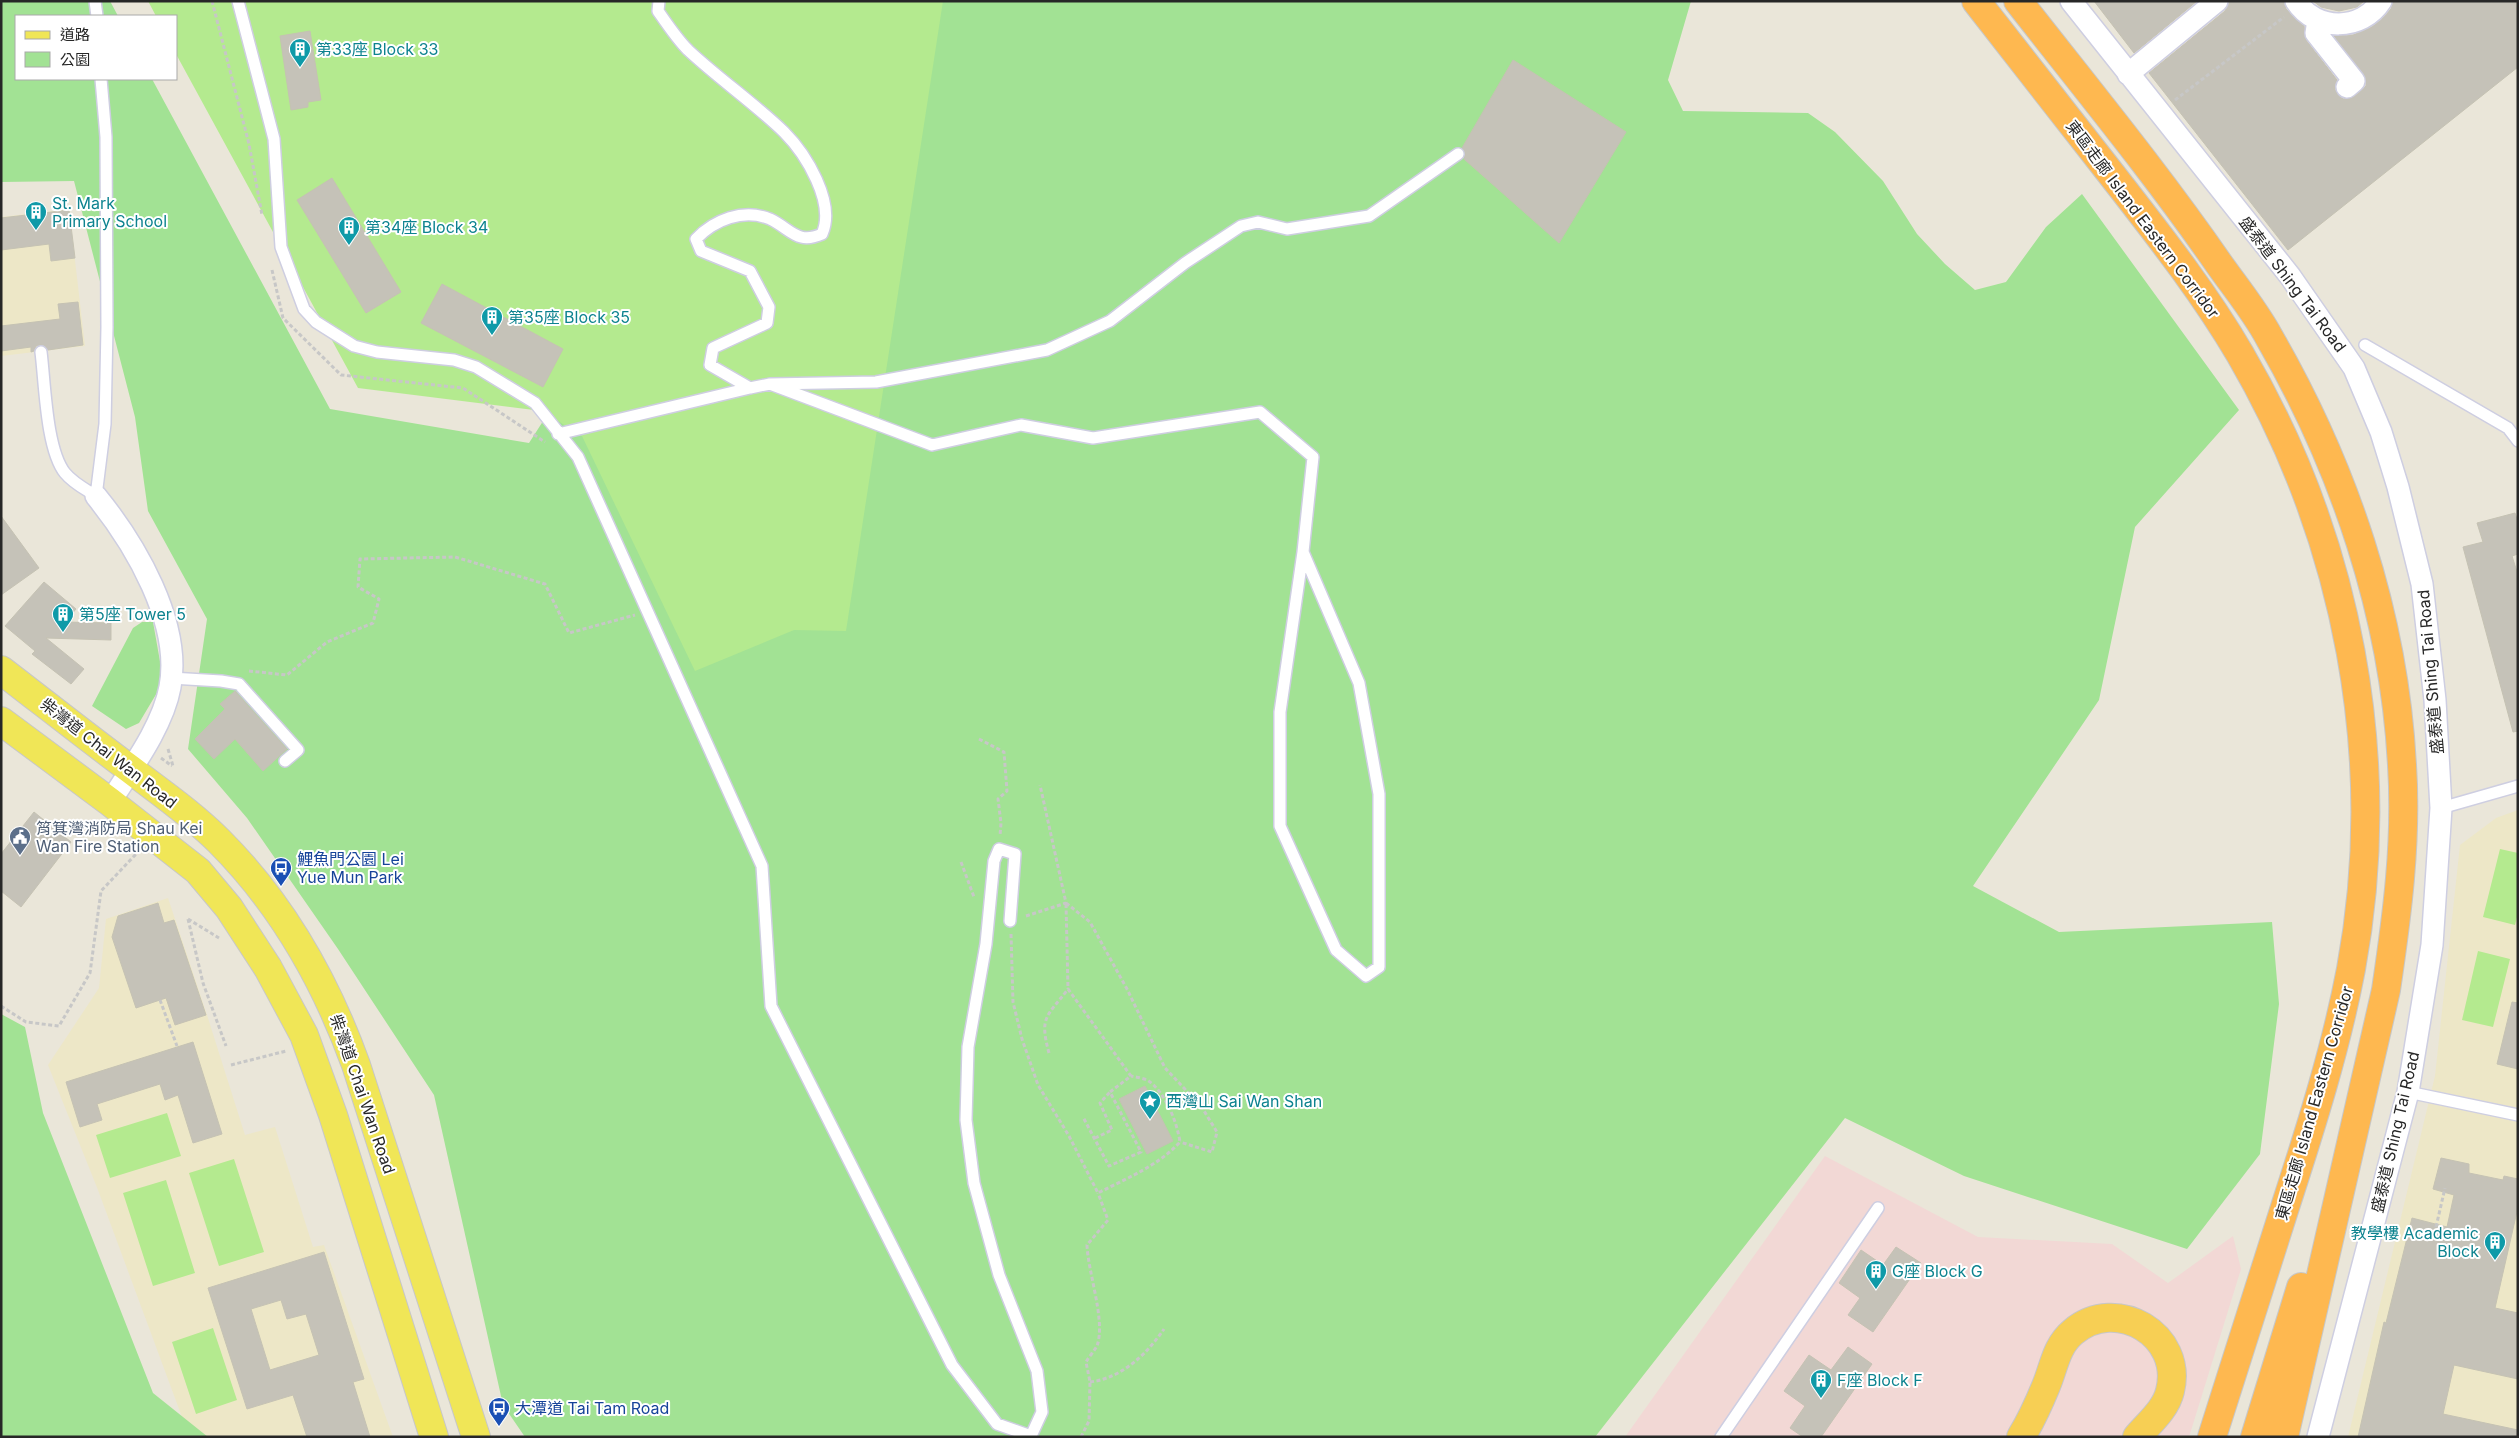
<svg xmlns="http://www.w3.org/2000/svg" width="2519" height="1438" viewBox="0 0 2519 1438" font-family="Inter,'Noto Sans TC',sans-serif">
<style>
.education{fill:#ede7c7}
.medical{fill:#f2d8d5}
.green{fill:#a2e294}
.pitch{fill:#b4ea8f}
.building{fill:#c5c2b8;stroke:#c5c2b3;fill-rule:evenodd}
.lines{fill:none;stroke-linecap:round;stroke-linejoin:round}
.service-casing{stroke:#cecee1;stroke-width:14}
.minor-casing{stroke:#cecee1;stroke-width:24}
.primary-casing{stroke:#c7c7c7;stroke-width:30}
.trunk-casing{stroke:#c7c7c7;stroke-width:30}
.motorway-casing{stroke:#c7c7c7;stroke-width:30}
.path{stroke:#c7c7c7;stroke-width:3;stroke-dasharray:4 2.5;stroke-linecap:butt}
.service{stroke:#fff;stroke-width:11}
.minor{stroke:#fff;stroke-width:21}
.primary{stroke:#f0e657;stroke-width:28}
.trunk{stroke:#f7cf54;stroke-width:28}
.motorway{stroke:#feb850;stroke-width:28}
.labels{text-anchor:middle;stroke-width:4;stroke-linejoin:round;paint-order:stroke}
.culture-label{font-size:16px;fill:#0d838f;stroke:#fff;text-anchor:start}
.street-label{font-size:16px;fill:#272727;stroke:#fff}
.service-label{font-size:16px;fill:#4e5e75;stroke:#fff;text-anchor:start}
.transit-label{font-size:16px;fill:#164399;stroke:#fff;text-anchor:start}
</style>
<rect width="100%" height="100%" fill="#eae6d9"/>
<path class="education" d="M69,209L85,346L1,356V217Z
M2518,810V1437H2348L2435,1076L2460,845L2496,818Z
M168,898L207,1015L245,1135L275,1127L313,1247L324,1245L393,1437L189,1436L98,1190L48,1065L99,988L106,919Z"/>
<path class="medical" d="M1825,1156L1978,1237L2112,1244L2168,1283L2233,1236L2241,1269L2189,1437H1625Z"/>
<path class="green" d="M1,1H110L118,16H16V79H152L330,409L529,443L590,348L362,1H1691L1668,80L1683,111L1808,113L1835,132L1883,181L1917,234L1945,264L1975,290L2006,282L2046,227L2082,194L2239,410L2135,527L2099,700L1973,886L2059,932L2272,922L2279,1004L2260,1154L2187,1249L1964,1176L1845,1118L1595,1437H525L503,1405L434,1095L338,949L247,818L188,749L207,619L148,511L135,417L74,181L1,182Z
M142,622H153L161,667V686L139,723L126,729L92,706L133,628Z
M1,1014L25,1027L43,1113L153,1393L208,1437H1Z"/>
<path class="pitch" d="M148,1H943L846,631L794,630L695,671L582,436L542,411L358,388L176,54V16H156Z
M2500,849L2518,853V913L2515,925L2483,917Z
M2478,951L2510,959L2493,1027L2462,1020Z
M167,1113L181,1156L110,1178L96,1135Z
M234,1159L264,1252L219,1266L189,1173Z
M166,1180L195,1273L153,1286L123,1193Z
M213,1328L237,1400L196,1414L172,1342Z"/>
<path class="building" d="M2094,1H2197L2134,53Z
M2229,1H2284L2286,9L2304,26L2306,40L2337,80L2335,90L2343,99L2355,96L2366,86V80L2334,36L2353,35L2370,28L2382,19L2391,9L2393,1H2518V67L2288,250L2149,73L2225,11Z
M2313,1H2364L2357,7L2339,11L2321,7Z
M310,31L321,100L308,102V107L291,110L280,36Z
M1513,60L1626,132L1559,243L1464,159L1465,153L1462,148Z
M332,178L401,292L366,313L297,200Z
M69,210L75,258L51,261L49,244L1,250V218Z
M442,284L563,349L543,387L421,323Z
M78,302L83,345L48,350L41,345L36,346L34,351L31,352V347L1,351V326L60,319L58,304Z
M2515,513L2518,522V554L2512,556L2518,575V731L2513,732L2463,547L2483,542L2477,523Z
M1,516L39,568L1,595Z
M44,582L76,609L65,622L111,623V640L46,638L84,669L71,684L32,654L35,651L5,626Z
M235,691L287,749L263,771L235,739L214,759L195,739L225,709L220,704Z
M34,812L71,842L21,907L1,891V854Z
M158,903L164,923L174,920L206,1015L175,1025L166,998L136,1008L112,937L118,916Z
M2512,1002L2518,1003V1069L2497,1064Z
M193,1042L222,1134L193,1143L178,1095L165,1100L160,1084L97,1104L102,1120L80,1127L66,1082Z
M1145,1086L1173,1141L1147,1154L1119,1099Z
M2441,1158L2469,1164V1173L2503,1180L2504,1176L2518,1179V1207L2495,1308L2518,1313V1379L2454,1365L2443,1414L2518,1430L2517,1437H2358L2384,1322L2386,1323L2412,1218L2447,1227L2454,1195L2433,1189Z
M1896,1247L1921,1263L1873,1332L1848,1315L1860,1298L1839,1283L1861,1250L1883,1265Z
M324,1252L364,1379L353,1382L370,1437H307L293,1395L247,1409L208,1288ZM281,1300L287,1319L306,1314L319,1355L270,1370L251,1309Z
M1848,1347L1872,1364L1821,1437H1803L1790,1428L1805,1406L1784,1391L1809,1355L1831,1370Z"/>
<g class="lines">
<g class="service-casing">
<path id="service" d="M95,1L97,16
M238,1L274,139L281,247L304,309L316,322L354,346L377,352L454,360L476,367L535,403L578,457L762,866L771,1006L952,1365L997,1424L1031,1436L1042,1412L1037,1371L999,1275L974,1183L966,1120L968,1047L986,944L994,861L999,849L1015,854L1010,921
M659,1L658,11C667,24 677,39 688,50C719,79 754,103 784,132C806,154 836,203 822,234C797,245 791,229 770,219C743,208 714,220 696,239L701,251L750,271L769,307L767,323L713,348L710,365L750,388
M2365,345L2508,428L2518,441
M41,352C45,383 46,449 65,473C73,483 85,489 96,496L105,424L107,327L106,137L101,79
M770,384L932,445L1021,425L1093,438L1260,412L1313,457L1303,552L1359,683L1379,794V967L1366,976L1336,950L1280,826V712L1303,552
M558,434L750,388L770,384L876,382L1047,350L1110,321L1185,263L1241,226L1258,222L1287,229L1369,216L1458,154
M171,678L221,681L239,684L298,750L285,761
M2441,808L2518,786
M2408,1092L2518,1115
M1721,1437L1878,1208"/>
</g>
<g class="minor-casing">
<path id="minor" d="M2071,1L2290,276L2354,368L2381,432L2398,487L2422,584L2435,700L2441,808L2432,945L2408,1092L2318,1437
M2296,1C2316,32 2362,31 2381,1
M2318,20L2316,33L2354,81L2347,87
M2128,74L2217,1
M96,496C135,544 182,623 170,687C163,726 131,769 110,802"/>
</g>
<g class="primary-casing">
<path id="primary" d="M1,670C44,703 87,737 130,769C160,792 192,814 219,841C281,903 326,982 356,1065L476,1437
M1,721L110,802L198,871L229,908L268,968L304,1035L333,1115L434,1437"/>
</g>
<g class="trunk-casing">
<path id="trunk" d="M2021,1437C2031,1421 2039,1403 2046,1386C2054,1367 2056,1346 2073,1332C2116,1295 2184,1335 2170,1391C2166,1409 2149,1423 2137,1437"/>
</g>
<g class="motorway-casing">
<path id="motorway" d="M1976,1C2022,59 2067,117 2112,175C2157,233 2203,291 2240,354C2348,539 2390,758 2351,969C2336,1048 2311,1127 2286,1204C2261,1282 2237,1359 2212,1437
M2018,1C2086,88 2156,173 2219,264C2236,288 2255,311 2269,337C2344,467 2394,614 2402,765C2407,841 2397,916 2386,990L2284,1437
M2255,1437L2301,1287"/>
</g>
<path class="path" d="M212,1L249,144L262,215
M2175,100L2284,17
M272,270L283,318L341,375L463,388L545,442
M249,671L287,675L327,642L373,623L379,599L358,587L360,559L455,557L545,584L569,633L635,615
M979,739L1004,752L1007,791L998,799L1001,823L1000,836
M168,749L173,766
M161,758L172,766
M961,862L974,897
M1066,903L1090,922L1127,989L1165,1068L1201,1106L1217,1132L1212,1152L1180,1142
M1066,904L1068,989
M1026,916L1066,903L1040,785
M188,919L219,938
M188,919L203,983L226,1046
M1011,934L1013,1002L1022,1039L1038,1085L1069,1136L1098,1193C1127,1178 1158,1166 1180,1142C1177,1122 1165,1091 1147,1080C1142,1078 1136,1077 1131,1076
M160,1000L177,1046
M1,1006L26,1022L59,1026L90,973L101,891L138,852
M1049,1053C1039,1016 1047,1017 1068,989L1131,1076L1110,1092L1141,1152L1109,1166L1083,1117
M231,1065L286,1051
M1095,1138L1112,1130L1100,1103L1110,1092
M2436,1227L2445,1188
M1090,1382C1122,1378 1147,1354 1164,1329
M1081,1437L1089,1421L1090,1382L1086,1362C1089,1357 1094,1351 1097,1346C1106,1321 1088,1273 1087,1245L1108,1220L1098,1193"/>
<use href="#service" class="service"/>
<use href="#minor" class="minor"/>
<use href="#primary" class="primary"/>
<use href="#trunk" class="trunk"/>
<use href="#motorway" class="motorway"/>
</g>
<defs>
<g id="building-pin" transform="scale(1.125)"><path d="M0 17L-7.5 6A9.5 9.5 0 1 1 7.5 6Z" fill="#0f9aa8" stroke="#fff"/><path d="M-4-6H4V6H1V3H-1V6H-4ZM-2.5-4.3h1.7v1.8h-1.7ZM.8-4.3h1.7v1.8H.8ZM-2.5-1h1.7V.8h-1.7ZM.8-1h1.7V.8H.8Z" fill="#fff"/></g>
<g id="civic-pin" transform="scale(1.125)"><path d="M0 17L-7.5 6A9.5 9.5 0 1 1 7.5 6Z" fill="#5c6f8a" stroke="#fff"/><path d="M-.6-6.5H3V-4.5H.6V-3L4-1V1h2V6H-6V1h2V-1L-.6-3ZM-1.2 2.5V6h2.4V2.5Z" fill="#fff"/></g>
<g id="bus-pin" transform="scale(1.125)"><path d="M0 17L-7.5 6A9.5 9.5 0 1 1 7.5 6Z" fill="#1a4fb4" stroke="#fff"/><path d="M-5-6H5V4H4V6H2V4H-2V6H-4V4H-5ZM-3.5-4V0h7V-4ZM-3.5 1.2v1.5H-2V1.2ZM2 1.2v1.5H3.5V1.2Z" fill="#fff"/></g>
<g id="sight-pin" transform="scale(1.125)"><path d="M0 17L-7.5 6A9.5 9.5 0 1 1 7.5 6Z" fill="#0f9aa8" stroke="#fff"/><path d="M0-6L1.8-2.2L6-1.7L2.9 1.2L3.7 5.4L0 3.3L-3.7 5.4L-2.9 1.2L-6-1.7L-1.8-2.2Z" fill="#fff"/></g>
</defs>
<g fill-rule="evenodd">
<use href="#building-pin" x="300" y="49"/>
<use href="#building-pin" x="36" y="212"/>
<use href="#building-pin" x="349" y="227"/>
<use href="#building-pin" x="492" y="317"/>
<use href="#building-pin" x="63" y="614"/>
<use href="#civic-pin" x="20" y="837"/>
<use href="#bus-pin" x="281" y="868"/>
<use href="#sight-pin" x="1150" y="1101"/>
<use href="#building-pin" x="2495" y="1242"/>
<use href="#building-pin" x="1876" y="1271"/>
<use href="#building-pin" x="1821" y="1380"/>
<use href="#bus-pin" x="499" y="1408"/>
</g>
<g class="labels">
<g class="culture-label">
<text x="316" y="55">第33座 Block 33</text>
<text x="52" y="209">St. Mark<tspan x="52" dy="18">Primary School</tspan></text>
<text x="365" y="233">第34座 Block 34</text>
<text x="508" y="323">第35座 Block 35</text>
<text x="79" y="620">第5座 Tower 5</text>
<text x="1166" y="1107">西灣山 Sai Wan Shan</text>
<text x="2479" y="1239" text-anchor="end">教學樓 Academic<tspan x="2479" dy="18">Block</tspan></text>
<text x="1892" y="1277">G座 Block G</text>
<text x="1837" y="1386">F座 Block F</text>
</g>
<g class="street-label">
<text transform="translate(2143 219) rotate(53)" y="6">東區走廊 Island Eastern Corridor</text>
<text transform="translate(2293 284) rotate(53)" y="6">盛泰道 Shing Tai Road</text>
<text transform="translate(2430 672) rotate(-95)" y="6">盛泰道 Shing Tai Road</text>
<text transform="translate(109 753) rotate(38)" y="6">柴灣道 Chai Wan Road</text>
<text transform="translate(363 1094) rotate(71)" y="6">柴灣道 Chai Wan Road</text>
<text transform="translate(2314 1103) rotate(-74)" y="6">東區走廊 Island Eastern Corridor</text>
<text transform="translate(2395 1132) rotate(-77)" y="6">盛泰道 Shing Tai Road</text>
</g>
<g class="service-label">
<text x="36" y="834">筲箕灣消防局 Shau Kei<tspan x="36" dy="18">Wan Fire Station</tspan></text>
</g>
<g class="transit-label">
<text x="297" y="865">鯉魚門公園 Lei<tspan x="297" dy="18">Yue Mun Park</tspan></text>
<text x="515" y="1414">大潭道 Tai Tam Road</text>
</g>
</g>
<rect width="2519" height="1438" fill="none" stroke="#272727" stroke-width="5"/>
<rect x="15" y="15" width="162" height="65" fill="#ffffff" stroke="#a9a9a9"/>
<rect x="25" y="31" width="25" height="8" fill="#f0e657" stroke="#a9a9a9"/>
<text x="60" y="40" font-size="15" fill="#272727">道路</text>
<rect x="25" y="52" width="25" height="15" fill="#a2e294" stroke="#a9a9a9"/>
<text x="60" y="65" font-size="15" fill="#272727">公園</text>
</svg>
